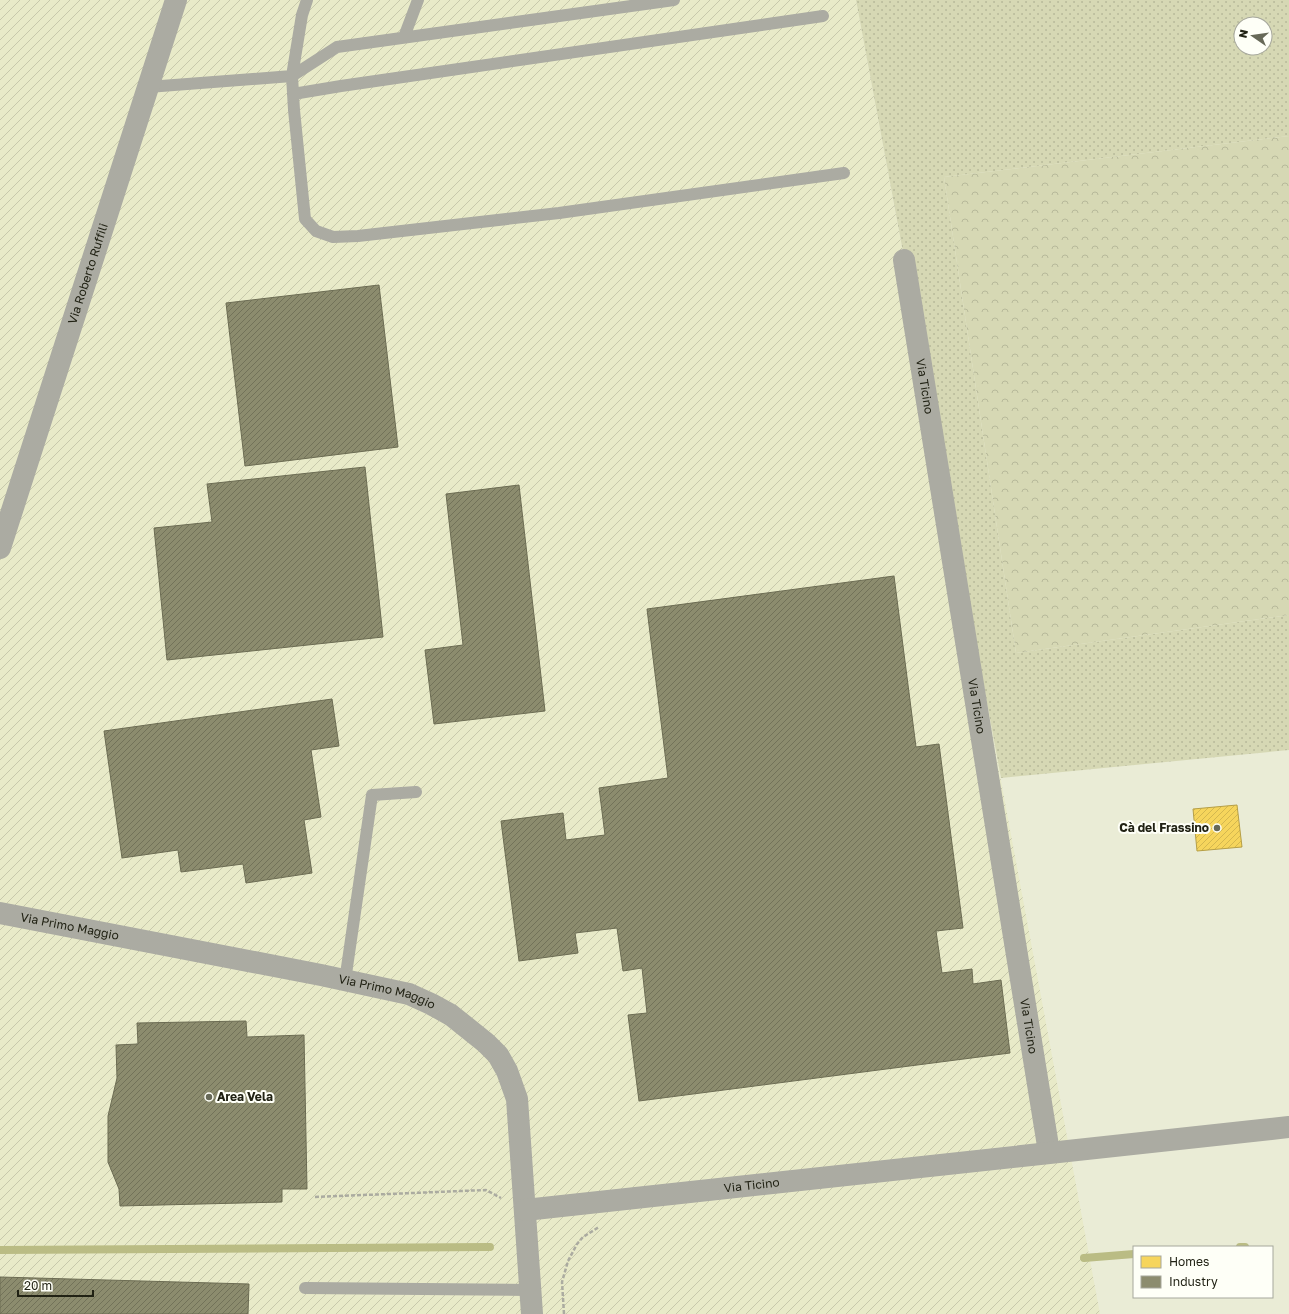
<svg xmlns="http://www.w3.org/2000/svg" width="1289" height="1314" viewBox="0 0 1289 1314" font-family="'Golos Text',sans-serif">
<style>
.industrial{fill:url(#industrial-furrows)}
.grass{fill:url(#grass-dots);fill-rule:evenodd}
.forest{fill:url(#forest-crowns)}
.homes{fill:url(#homes-hatch);stroke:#b69f46}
.industry{fill:url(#industry-hatch);stroke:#6c6c53}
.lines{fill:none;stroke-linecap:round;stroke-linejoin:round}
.stream{stroke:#babc84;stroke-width:8}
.path{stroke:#ababa0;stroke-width:2.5;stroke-dasharray:4 2;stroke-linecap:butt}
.service{stroke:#ababa2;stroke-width:12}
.minor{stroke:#ababa2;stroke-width:22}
.poi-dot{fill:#676958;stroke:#fefff7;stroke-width:1.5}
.labels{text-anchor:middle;stroke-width:4;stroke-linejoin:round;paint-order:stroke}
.street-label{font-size:12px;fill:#212214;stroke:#fefff7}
.poi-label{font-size:12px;font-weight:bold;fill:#212214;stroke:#fefff7;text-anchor:end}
</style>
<defs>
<pattern id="industrial-furrows" width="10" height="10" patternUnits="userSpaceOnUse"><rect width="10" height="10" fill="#e8eac8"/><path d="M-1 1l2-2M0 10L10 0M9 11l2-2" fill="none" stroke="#c7c8ab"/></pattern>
<pattern id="grass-dots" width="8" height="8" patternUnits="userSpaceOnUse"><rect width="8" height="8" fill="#d6d8b4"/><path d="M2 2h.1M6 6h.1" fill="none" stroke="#b7b99a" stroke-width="1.8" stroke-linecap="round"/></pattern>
<pattern id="forest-crowns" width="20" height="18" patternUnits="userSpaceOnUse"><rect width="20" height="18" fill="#d6d8b4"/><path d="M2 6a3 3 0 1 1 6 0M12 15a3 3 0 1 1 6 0" fill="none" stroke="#b7b99a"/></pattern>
<pattern id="homes-hatch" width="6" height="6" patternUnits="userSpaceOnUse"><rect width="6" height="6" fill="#f6d55c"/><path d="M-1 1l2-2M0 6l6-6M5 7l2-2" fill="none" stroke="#d3b74f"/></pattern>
<pattern id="industry-hatch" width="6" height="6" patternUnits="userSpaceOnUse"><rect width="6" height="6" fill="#8c8c6e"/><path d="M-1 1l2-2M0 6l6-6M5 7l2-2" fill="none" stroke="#727259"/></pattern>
</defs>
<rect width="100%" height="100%" fill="#eaecd6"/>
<path class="industrial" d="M0,0H856L1100,1314H0Z"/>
<path class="grass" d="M856,0H1289V136L944,177L1016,653L1289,615V750L1001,778ZM1241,24H1265V48H1241Z"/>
<path class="forest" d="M1289,136V615L1016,653L944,177Z"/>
<path class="homes" d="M1237,805L1242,847L1197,851L1193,809Z"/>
<path class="industry" d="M379,285L398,447L245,466L226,303Z
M365,467L383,637L167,660L154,528L212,522L207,484Z
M519,485L545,711L434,724L425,650L463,645L446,494Z
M894,576L916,747L939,744L963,928L936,931L942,973L972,969L973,984L1001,980L1010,1053L639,1101L628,1015L647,1013L642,968L623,971L617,928L575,933L578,953L519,961L501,821L563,813L566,840L605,835L599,788L668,778L647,609Z
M332,699L339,746L311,750L321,817L304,820L312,873L246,883L243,864L181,872L178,850L122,858L104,731Z
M246,1021L247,1037L304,1035L307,1189H282V1202L120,1206L119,1189L108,1162V1116L117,1078L116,1045L138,1044L137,1023Z
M0,1277L249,1284L248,1314H0Z"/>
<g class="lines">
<path class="stream" d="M1240,1247H1245
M0,1250L490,1247
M1084,1258L1134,1254"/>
<path class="path" d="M315,1197L486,1190L501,1198
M564,1314L562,1282L568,1261L577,1244L583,1237L599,1227"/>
<path class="service" d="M404,37L418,0
M292,76L337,47L674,0
M292,76L302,15L307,0
M148,87L292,76L294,110L305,219L316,231L333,237L358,236L559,213L844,173
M293,94L341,86L823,16
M345,981L372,795L416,792
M305,1288L530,1290"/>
<g class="minor">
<path id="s1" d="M904,260L1049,1152"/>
<path id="s2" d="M0,548L176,0"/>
<path id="s3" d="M0,913L321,975L409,994L431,1004L451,1015L486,1043L498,1055L507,1071L517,1099L532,1314"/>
<path id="s4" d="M525,1210L1289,1127"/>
</g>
</g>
<g class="poi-dot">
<circle cx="1217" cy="828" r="4"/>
<circle cx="209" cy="1097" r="4"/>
</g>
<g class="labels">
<g class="street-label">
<text dy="4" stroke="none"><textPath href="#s2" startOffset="288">Via Roberto Ruffili</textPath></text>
<text dy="4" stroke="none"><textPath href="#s1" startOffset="128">Via Ticino</textPath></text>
<text dy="4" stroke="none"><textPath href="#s1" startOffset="452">Via Ticino</textPath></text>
<text dy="4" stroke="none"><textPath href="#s3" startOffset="71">Via Primo Maggio</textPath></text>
<text dy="4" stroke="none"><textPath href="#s3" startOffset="395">Via Primo Maggio</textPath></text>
<text dy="4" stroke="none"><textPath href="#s1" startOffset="776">Via Ticino</textPath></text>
<text dy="4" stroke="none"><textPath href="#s4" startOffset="228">Via Ticino</textPath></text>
</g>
<g class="poi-label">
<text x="1209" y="832">Cà del Frassino</text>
<text x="217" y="1101" text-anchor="start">Area Vela</text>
</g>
</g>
<rect x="1133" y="1246" width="140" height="52" fill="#fefff7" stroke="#a6a79c"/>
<rect x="1141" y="1256" width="20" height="12" fill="#f6d55c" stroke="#a6a79c"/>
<text x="1169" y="1266" font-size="12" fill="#212214">Homes</text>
<rect x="1141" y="1276" width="20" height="12" fill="#8c8c6e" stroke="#a6a79c"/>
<text x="1169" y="1286" font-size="12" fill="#212214">Industry</text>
<g transform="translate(1253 36) rotate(283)"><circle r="19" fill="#fefff7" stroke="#a6a79c"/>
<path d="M0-3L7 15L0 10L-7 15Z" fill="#676958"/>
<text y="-6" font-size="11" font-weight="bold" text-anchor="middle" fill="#212214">N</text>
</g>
<path d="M18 1290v6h75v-6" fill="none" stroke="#212214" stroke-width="2"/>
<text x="24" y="1290" font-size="12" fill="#212214" stroke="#fefff7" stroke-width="3" paint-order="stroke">20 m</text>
</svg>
